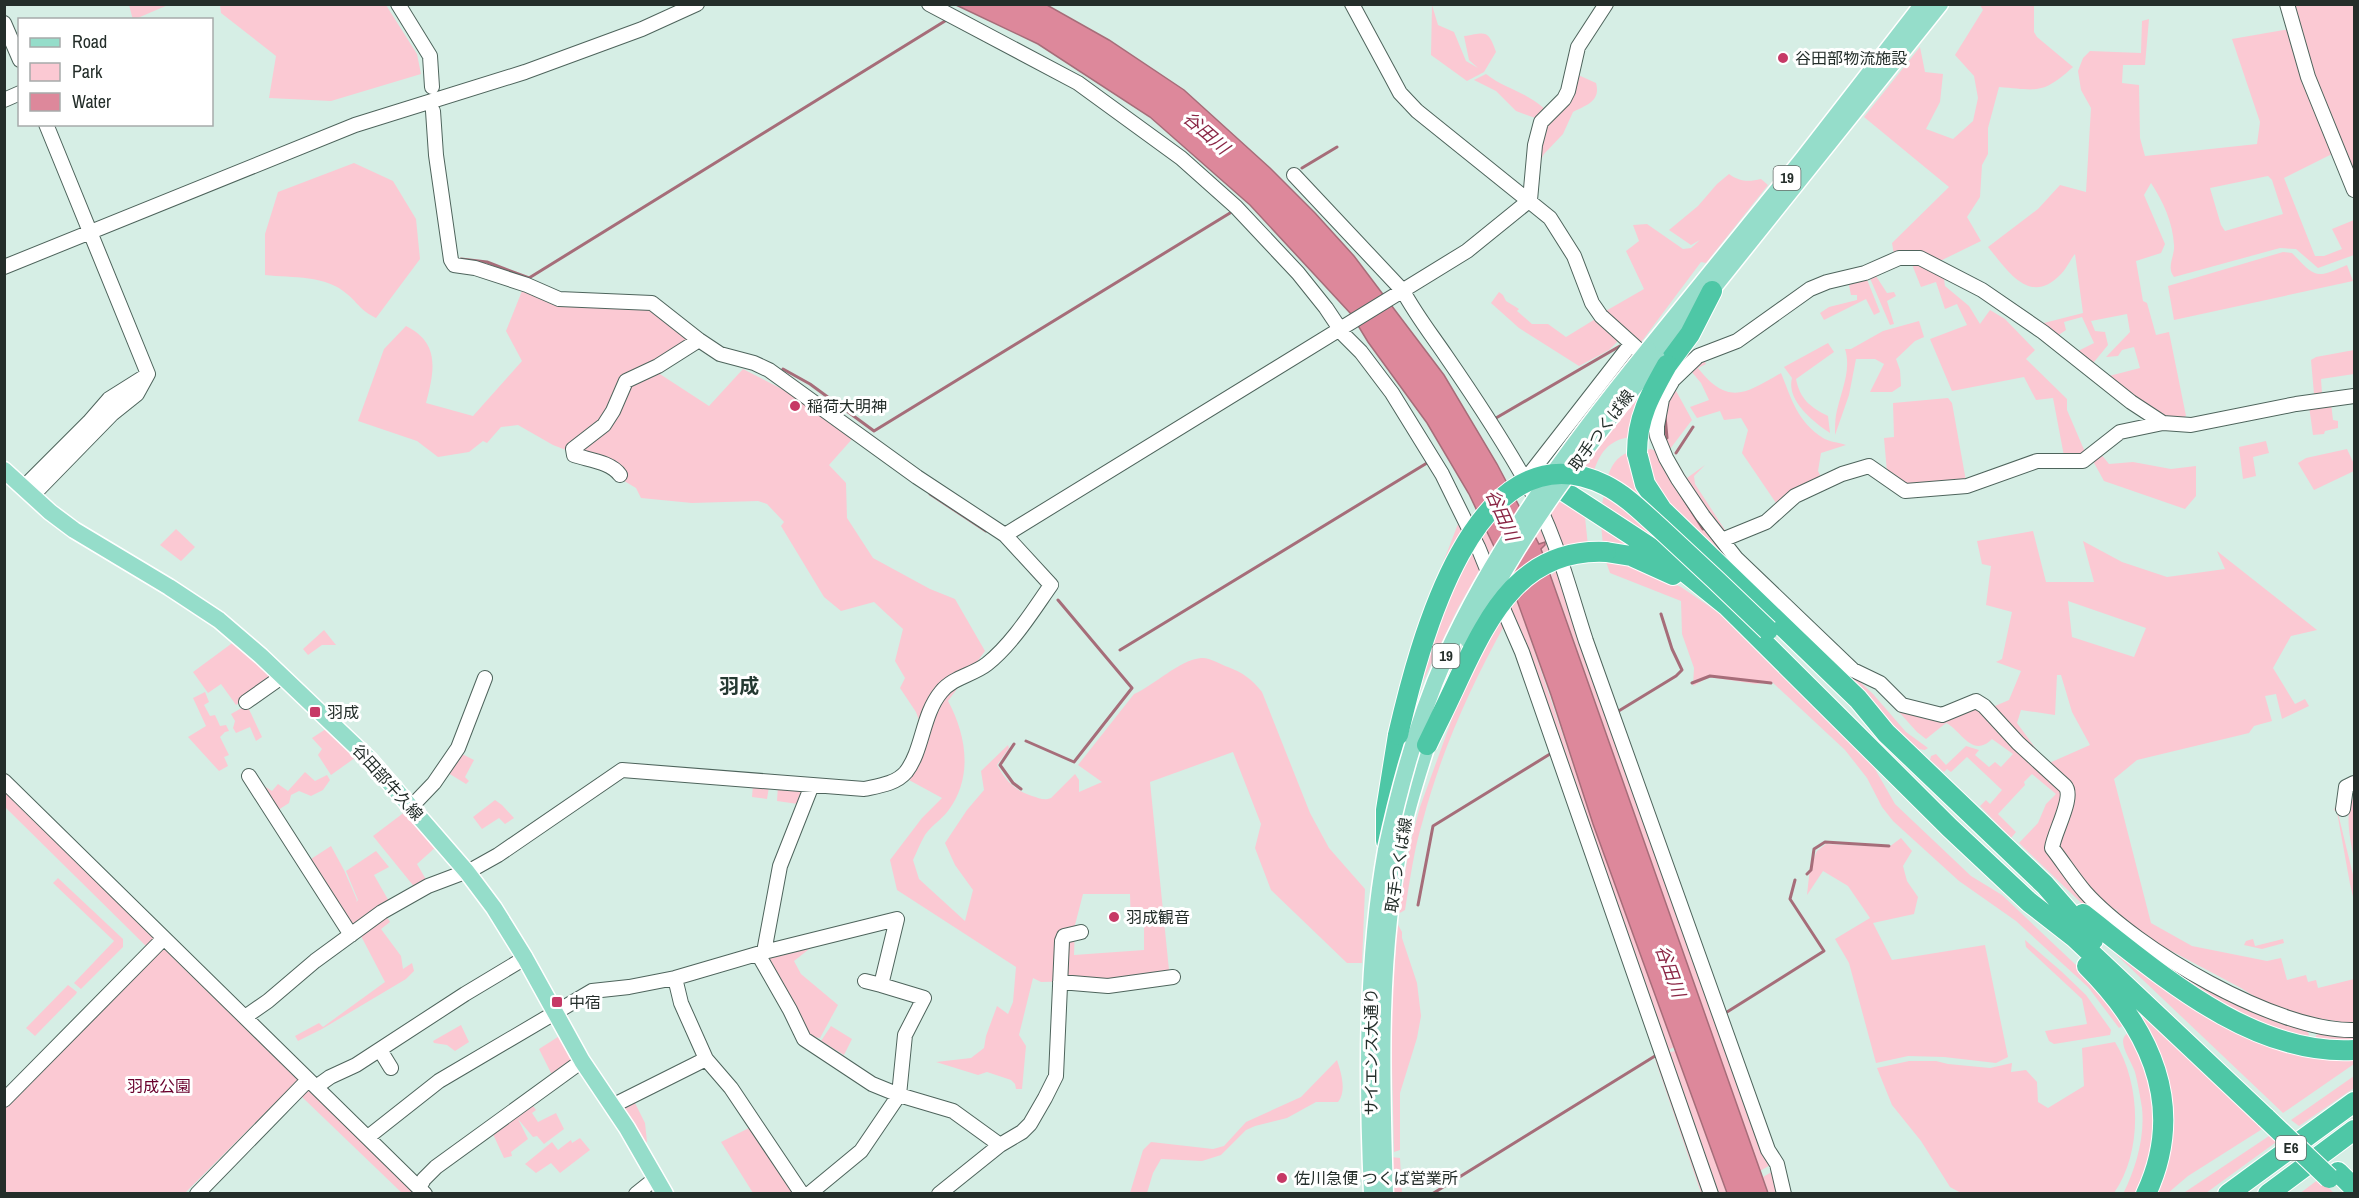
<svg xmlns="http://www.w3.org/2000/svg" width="2359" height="1198" viewBox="0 0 2359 1198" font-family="'Archivo Narrow','Noto Sans JP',sans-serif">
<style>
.green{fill:#fbc9d3;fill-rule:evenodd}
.water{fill:#dd889b;stroke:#a66d79;stroke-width:1.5}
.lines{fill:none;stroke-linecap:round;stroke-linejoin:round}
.stream{stroke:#a66d79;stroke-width:3}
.minor-casing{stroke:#4e645c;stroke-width:16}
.major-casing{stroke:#fff;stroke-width:19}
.highway-casing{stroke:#fff;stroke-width:22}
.minor{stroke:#fff;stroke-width:14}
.major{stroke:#95ddca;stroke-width:16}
.highway{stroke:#4ec7a6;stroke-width:20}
.major-bridge-casing{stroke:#fff;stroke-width:19;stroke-linecap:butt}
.highway-bridge-casing{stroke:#fff;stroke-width:22;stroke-linecap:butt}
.major-bridge{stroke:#95ddca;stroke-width:16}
.highway-bridge{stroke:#4ec7a6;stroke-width:20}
.poi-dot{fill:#c63966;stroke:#fff;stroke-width:2}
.labels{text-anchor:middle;stroke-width:6;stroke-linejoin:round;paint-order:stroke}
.shield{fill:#fff;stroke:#666d6a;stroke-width:1.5}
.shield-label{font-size:15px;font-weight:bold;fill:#242e2a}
.poi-label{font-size:16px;fill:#242e2a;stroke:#fff;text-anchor:start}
.street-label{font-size:16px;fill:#242e2a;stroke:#fff}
.park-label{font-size:16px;fill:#69002c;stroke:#fff}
.water-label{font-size:18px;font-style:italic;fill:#8b2746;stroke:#fff}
.quarter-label{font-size:20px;font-weight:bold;fill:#253932;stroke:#fff}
</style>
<rect width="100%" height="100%" fill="#d6eee5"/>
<path class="green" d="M129,5V4L168,5L133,20Z
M220,5H386L417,54L421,74L331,101L269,98L276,56L221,13Z
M1432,5L1438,25L1454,32L1466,61L1478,68L1469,60L1464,36C1485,33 1488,28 1496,52L1484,72L1467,81L1431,55Z
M1980,5H2034V32L2037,37L2073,67C2042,95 2038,90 1999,87L1988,128V154L1982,165L1980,197L1967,217L1981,241L1936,263L1894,255L1892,243L1949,187L1864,117L1920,47L1925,72L1943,74L1940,102L1926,129L1953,139L1973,121L1978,98L1974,76L1955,55L1983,10Z
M2290,5H2354V180L2311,77Z
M2149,19L2145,65H2123L2122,83L2139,85L2140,138L2145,156L2257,144L2260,122L2232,39L2290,29L2334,153L2284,178L2315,256H2324L2342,249L2332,229L2354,220V255L2318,268L2296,249L2280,248L2174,277C2166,267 2175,256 2174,245C2173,223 2163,201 2151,183L2144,195L2165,244L2161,253L2136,261L2143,301L2147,303L2156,335L2169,332L2186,416C2164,431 2124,392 2109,376L2140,368L2134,347L2122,350L2118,356L2106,357L2130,332L2127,314L2091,321L2095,331L2105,332L2108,345L2094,362H2089L2076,352L2094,343L2082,317L2064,322L2066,330L2057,336L2040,324L2083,313L2075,254C2070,260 2067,268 2061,274C2030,307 2008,271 1988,247L2038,209L2060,185L2086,192L2091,108L2081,90L2078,71L2083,58L2090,51L2141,53L2142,21ZM2268,176L2272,180L2283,214L2225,231L2221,225L2210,188Z
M1486,74C1505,89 1525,91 1545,109L1538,119L1516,111L1496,91L1474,80Z
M1576,74L1596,83C1601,101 1587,105 1573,112L1563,134L1544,154L1537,167L1543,127Z
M354,163L393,181L416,219L420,259L376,318C360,310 359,304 347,294C326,275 293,278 265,275V234L278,192Z
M1729,174C1740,182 1749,182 1761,179L1768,185L1706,263L1701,262L1639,345L1604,312L1644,289L1626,251L1639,241L1633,225L1647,224L1683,249L1691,248L1700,240L1691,245L1669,230L1698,206L1717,184Z
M2283,252L2292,253C2316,278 2315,279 2347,265L2353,281L2174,320L2168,286Z
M1911,262L1920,263L1944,279L1945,286L1969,306L1980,324L1990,310L2005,319L2035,350L2026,359L2067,399V410L2085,452L2079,456H2064L2053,398L2036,400L2024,377L1952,391L1930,339L1967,325L1957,304L1945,309L1936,282L1921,287Z
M1874,273L1887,293L1894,292L1896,296L1887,301L1894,324L1890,325L1869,276Z
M1866,277L1880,312L1874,315L1866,299L1824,320L1820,313L1829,307L1857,300V295H1851L1848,281Z
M522,291L563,306L599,303L648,309L694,340L646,365L709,406L743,369L805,401L853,438L829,465L846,483L847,518L873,558L930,589L955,599L985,651L948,701C967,736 973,778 948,811C941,820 931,826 925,835C920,843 917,852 913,860L919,879L965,921L973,890L955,865L945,843L967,810L984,790L981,771L1008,745L1009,748L997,765C1006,781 1014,790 1032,796C1039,798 1044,801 1051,798L1075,774L1079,780V792L1102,782L1078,765L1134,694C1155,685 1179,660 1201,658C1209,657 1220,664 1228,667C1243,673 1252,679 1262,692L1310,813L1329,848L1365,889L1362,963H1347L1271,890L1255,848L1261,824L1233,752L1150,782L1169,970L1153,979L1041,982L1033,978L1019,1035L1026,1046L1022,1089H1016L1015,1084L1011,1080L987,1072L978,1075L936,1062L971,1058L984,1048L986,1036L997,1006L1008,1014L1013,1002L1016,967L897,890L890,860L922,818L942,798L909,780L926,739L916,712L900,688L905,678L895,661L903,629L874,602L841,611L824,597L781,526L784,522L767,504L758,501L692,503L641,498L636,488L584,457L553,445L518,425L501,427L487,443L483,441L469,452L438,457L417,441L358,421L384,349L406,326C441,343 434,372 426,403L473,416L522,361L506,331ZM1083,894H1130L1131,924L1144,925V950L1074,955L1075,925Z
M1499,292L1503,295L1506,301L1519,309L1517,311L1532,324H1548L1566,337L1597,318L1619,340L1609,350L1579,366L1519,328L1491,303Z
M1919,321L1924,337L1915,341L1896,359L1900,370L1901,386L1892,392H1870L1884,364L1875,359H1856L1849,395L1835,435C1835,428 1835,421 1836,415C1840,393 1852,371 1845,349H1851L1883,331Z
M1828,343L1834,352L1796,379C1800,399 1810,407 1828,416L1830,433C1814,422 1786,401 1792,378L1784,367Z
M2354,350V374L2321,379L2322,393L2314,394L2311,360L2316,357Z
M1704,360L1706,364L1698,368C1728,406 1745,394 1781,373C1792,400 1797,421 1823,438C1829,442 1838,442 1846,445L1821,453L1818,471L1822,479L1792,492L1776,503L1742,453L1748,430L1741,418L1724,420L1720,411L1697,418L1690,407L1709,400L1701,383L1691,371Z
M1675,389L1692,420L1670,449L1667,450L1663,439L1664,405Z
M1641,394L1642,395L1630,437C1608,440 1599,454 1593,474L1579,469L1620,415Z
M1948,398L1952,403L1966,481L1906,486L1887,472L1884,438L1894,437L1893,403Z
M2331,403L2333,420L2338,421V428L2325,431L2324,434L2313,435L2309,406Z
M2266,441L2269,453L2253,457L2256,476L2243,479L2239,447Z
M1651,449L1656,451L1766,594L1873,694L1906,732L1928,748L1925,750L1918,749L1662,501L1641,451Z
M2347,449L2354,464V471L2314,490L2298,463L2306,458Z
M1629,452L1652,508L1607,479C1611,466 1616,457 1629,452Z
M2100,453L2109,464L2133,462L2171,469L2196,466V496L2185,509L2104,481L2093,461Z
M1676,460L1687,478L1705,465L1694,476L1695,484L1727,533H1721L1673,463Z
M1604,493H1608L1724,598L1601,511Z
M1557,500L1585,517L1588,546L1560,552L1547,515Z
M1543,520L1555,552L1544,558L1540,548L1544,542L1539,544L1534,534Z
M1461,523L1468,529L1432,591L1458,524Z
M1601,524L1645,551L1603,546Z
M1485,526L1494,546L1486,558L1476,537Z
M176,529L195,547L181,561L160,545Z
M2033,531L2046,582H2094L2083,541L2122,562L2167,577L2225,569L2217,551L2317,630L2291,636L2273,668L2295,704L2305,699L2309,706L2282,719L2276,694L2265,696L2272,721L2254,726L2249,733L2137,760L2114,779L2151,923L2192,946L2267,961L2281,958L2287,980L2306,975L2308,982L2316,980L2318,988L2354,979V1024L2279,1012L2241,988L2143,936L2121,921L2116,909L2110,913L2057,851L2072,796L1993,712L1995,706L2009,700L2021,671L1996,662L2002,659L2012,612L1986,605L1991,566L1982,564L1977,541ZM2068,601L2146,628L2134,657L2072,637ZM2057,675H2061L2072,712L2090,745L2047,764L2017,723L2021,710L2055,715Z
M1470,547L1483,564L1458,608L1415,698L1422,663Z
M1605,559L1629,563L1681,587L1725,617L1867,755L1895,804L1971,876L2002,895L2077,966L2117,1008L2125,1024L2119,1028L2088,987L2016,921L1959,881L1893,821L1882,807L1867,778L1845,750L1772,682L1756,684L1709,677L1693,686L1694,668L1682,634L1681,601L1610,573Z
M1560,568L1772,1164L1760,1171L1551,575Z
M1517,600L1593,824L1674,1047L1670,1049V1052L1676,1051L1726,1192L1714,1193L1507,612Z
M1502,615L1505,624C1470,688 1442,749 1423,820C1414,849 1410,880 1405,910L1398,914L1410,844L1420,807L1464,686Z
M324,630L336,645H322L308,655L303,649Z
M235,641L277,677L236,705L221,684L208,693L193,672Z
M1880,691L1934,717L1977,705L2064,790L2052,857L2175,967L2173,976L2101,922L2019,843L2038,823L2046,804L2056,794L2032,774L2024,782L2025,785L1998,814L2016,832L2011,838L1980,806L1986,800L1990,804L2002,790L1967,757L1951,772L1947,769L1944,772L1930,760L1931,756L1936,754L1946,765L1966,746L1979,750L1975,755L1989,767L1995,762L2001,767L2013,754L1992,739C1972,759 1961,730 1946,723L1926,739L1917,732Z
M205,692L209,702L204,705L210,716L215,715L220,726L226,725L229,731L225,732L220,737L229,755L224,757L228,766L219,771L188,737L206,726L193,698Z
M247,705L262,737L256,741L250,727L236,733L233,728L235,721L231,714Z
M329,727L359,755L331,775L318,755L322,749L312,738Z
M458,752L474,760L465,777L469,781L466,784L445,771Z
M305,772L315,781L327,775L330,780L323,790L311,796L299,791L291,795L289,803L275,812L261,784L272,791L278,784L288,791Z
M753,785L769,787L767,799L752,797Z
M778,786L805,789L798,804L777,801Z
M4,787L155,935V941L148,948L5,807Z
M2354,796L2353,812L2354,858C2350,839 2344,813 2354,796Z
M495,800L502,805L514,818L505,824L499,818L482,829L473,817Z
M2336,805L2354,879V901L2350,884L2337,812L2334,810Z
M406,811L437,846L417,864L428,883L416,889L373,836Z
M1901,838L1912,851L1903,866L1907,881L1918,897L1914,914L1873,923L1892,960L1985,945L2008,1057L1996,1063L1944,1057L1908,1056L1876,1063L1849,963L1835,939L1870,918L1848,886L1823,871L1807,895L1810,867L1817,851L1826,844L1889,847Z
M331,846L344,870L357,900L356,902L358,900L346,871L376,851L389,867L374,875L390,903L354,930L308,861Z
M58,878L123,939V947L81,989L74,983L114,941L53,883Z
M385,914L390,922L381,929L401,956L403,969L412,963L414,971L406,979L322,1029L298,1041L295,1036L319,1023L323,1027L385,982L360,934Z
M1397,923L1402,932V938L1417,983L1421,1016L1417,1038L1400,1093V1150L1394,1152L1391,1022Z
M2083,923L2196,1006L2354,1055V1064L2283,1113Z
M2253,939L2255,946L2283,939L2284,943L2262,949L2244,945L2246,941Z
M2025,940L2061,971L2086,995L2111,1030L2110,1035L2054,1044L2049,1041L2045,1031L2087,1024L2082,999L2026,947Z
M2068,940L2267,1126L2188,1176L2168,1193H2150L2157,1174L2155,1051Z
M818,942L794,961L801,974L838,1005L820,1038L813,1037L806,1030L766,957Z
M161,947H168L300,1078L185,1193H5L4,1107Z
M2186,973L2274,1021L2307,1031L2309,1034L2307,1041L2251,1022L2179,978L2180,975Z
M68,985L77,992L76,994L35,1036L26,1028Z
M461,1025L469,1042L455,1051L447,1045L434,1043L433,1041Z
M831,1026L852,1039L844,1055L821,1041Z
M2131,1030L2153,1088V1149L2139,1193L2123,1194C2136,1168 2145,1137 2142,1108C2140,1097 2138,1083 2135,1072C2132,1063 2123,1050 2123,1041C2123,1036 2128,1033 2131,1030Z
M2323,1033L2354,1037V1044L2315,1042L2316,1035Z
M561,1035L575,1059L553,1077L539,1049Z
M2115,1042C2141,1084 2143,1152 2114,1193H1961L1950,1187L1921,1141L1892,1105L1877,1068L1909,1061H1936L1948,1064L1990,1068L2012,1063L2011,1072L2026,1070L2037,1082L2038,1102L2048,1108L2084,1086L2082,1048Z
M1660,1057L1708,1193H1701L1655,1059Z
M1337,1060C1341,1072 1347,1091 1338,1102H1316L1287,1118L1255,1126L1246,1130L1221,1155L1202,1161L1161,1159L1153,1173L1147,1193H1130L1143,1150L1151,1142L1213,1149L1224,1146L1246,1122L1301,1097Z
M2354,1076V1088L2299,1126L2291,1120Z
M312,1089L420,1193H402L301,1096Z
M633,1099L645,1123L647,1142L643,1144L621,1107Z
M531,1103L536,1110L532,1113L538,1122L556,1113L564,1129L544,1144L537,1136L533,1137L518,1119L528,1139L511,1152L512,1156L504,1158L492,1132Z
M751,1127L798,1193H753L721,1142Z
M2272,1134L2279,1140L2206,1193L2182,1194Z
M580,1138L590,1150L560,1173L551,1163L536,1173L525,1164L552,1142L558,1150L571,1140L572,1143Z
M1391,1157L1400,1158L1402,1193H1393Z
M1775,1170L1779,1193H1769L1763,1177Z
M2319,1179L2334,1193L2299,1194Z"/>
<path class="water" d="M956,5H1047L1109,40L1184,90L1270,168L1315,213L1354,256L1444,375L1497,464L1539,544L1545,542V545L1541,549L1768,1193H1727L1593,824L1551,695L1509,578L1469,494L1427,423L1368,342L1351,314L1250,205L1150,117L1038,44Z"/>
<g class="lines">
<path class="stream" d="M1302,168L1337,147
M461,259L487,262L529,278L945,21
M783,369L810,384L874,431L1230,213
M1665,416L1667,438
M1496,418L1620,346
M1676,453L1693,427
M1675,485L1703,529
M930,494L986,531
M1120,650L1427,463
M1692,683L1710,676L1771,683
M1617,712L1676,676L1682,670L1672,649L1661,614
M1026,741L1074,762L1132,688L1058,600
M1014,744L1000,765L1013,783L1021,789
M1807,874L1811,870L1814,849L1825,842L1889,846
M1418,905L1433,826L1550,754
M1727,1012L1824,951L1790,899L1795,880
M1432,1194L1655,1056"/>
<g class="minor-casing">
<path id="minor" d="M398,4L430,56L432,87
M929,4L1078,83L1181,158L1236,207L1298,273L1326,308L1344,335L1361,352L1392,393L1442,474L1478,547L1491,579
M1352,4L1392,78L1400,93L1417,111L1550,218L1574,256L1592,303L1601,316L1651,361
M2287,4L2308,77L2354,190
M4,23L20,60
M4,100L20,93
M1294,175L1403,291C1416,315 1431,334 1446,356C1475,398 1504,442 1529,487C1556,535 1569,589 1586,641L1768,1150L1777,1164L1784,1194
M4,267L355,125L525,72L642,29L697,4
M2354,396L2296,404L2191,425L2163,423L2131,402L2043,332L1982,290L1920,258H1899L1865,273L1827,282L1810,289L1737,341L1698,356L1673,380L1662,399L1657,426V436L1666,458L1678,479L1703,516L1736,558L1853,670L1880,683L1902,705L1942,715L1976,701L1984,706L2018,743L2065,786C2075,797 2054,832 2052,848C2063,862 2073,878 2085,892C2136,949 2277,1032 2354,1030
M620,475C611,462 589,460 574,455L573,449L604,425L613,411L626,381L658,366L699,340
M1525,480L1631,344
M23,488L89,422L109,399L144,377
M32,496L112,414L137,394L148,374L46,124
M1005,535L1467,251L1530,200L1535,145L1541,122L1564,99L1568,91L1578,47L1606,4
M1722,540L1766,522L1795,496L1842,474L1869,466L1905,491L1967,486L2037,461H2083L2120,432L2163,423
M1498,597L1522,652L1711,1194
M246,702L283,676
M249,776L351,935
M4,781L425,1194
M411,807L434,783L458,748L485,678
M2343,809L2346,787L2354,783
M764,952L780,866L812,785
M758,954L790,1010L804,1039L872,1084L899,1095L953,1111L1000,1145
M675,978L681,1003L706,1059L731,1088L802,1194
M865,981L881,985
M1060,982L1108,986L1173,977
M245,1017L268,1001L315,961L382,912L428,886L473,869L498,855L622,770L864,789C878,786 896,784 906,772C923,750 922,715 941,692C953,677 973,675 987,664C1013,643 1032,612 1051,585L1005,535L917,477L769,370L754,363L720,354L699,340L652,303L559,299L527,285L475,268L454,265L451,260L436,155L433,111
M380,1050L391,1068
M316,1087L330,1077L356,1065L465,994L525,958
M4,1100L164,938
M612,1106L706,1059
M368,1137L439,1081L592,991L629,987L675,978L764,952L897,919L881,985L924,998L905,1035L899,1095L861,1151L809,1194
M419,1188L424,1179L436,1167L582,1061
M197,1194L308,1080
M636,1194L656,1178
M939,1194L1000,1145L1022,1132L1030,1124L1045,1098L1056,1076L1062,941L1064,936L1081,932"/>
</g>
<g class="major-casing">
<path id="major" d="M1648,350L1802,160L1923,4
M1657,358L1940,4
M4,470L50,512L74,530L169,587L219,620L261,656L369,759L467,872L494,908L525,958L582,1061L627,1128L665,1194
M1372,1194C1367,1079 1366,963 1386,850
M1385,1194C1381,1073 1378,952 1402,833C1408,803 1418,774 1427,745"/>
</g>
<g class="highway-casing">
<path id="highway" d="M1667,365L1690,334L1712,291
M1637,453L1645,484L1662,510L1858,699L1886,733L2045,885L2093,940
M1547,480L1671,561L1727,606L1950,828L2029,902L2074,937L2266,1118
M1606,552L1631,556L1673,575
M1386,841V810L1398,735
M2083,914C2159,973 2251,1056 2354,1050
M2087,966C2150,1029 2187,1106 2146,1194
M2338,1172L2354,1188
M2228,1194L2354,1102
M2268,1194L2354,1130"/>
</g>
<use href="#minor" class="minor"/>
<use href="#major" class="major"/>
<use href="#highway" class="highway"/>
<g class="major-bridge-casing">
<path id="major-bridge" d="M1468,640C1515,537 1587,446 1657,358
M1386,850C1400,785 1418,719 1445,658C1496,545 1570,446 1648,350"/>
</g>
<g class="highway-bridge-casing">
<path id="highway-bridge" d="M1637,453C1637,418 1650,395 1667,365
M1398,735C1418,649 1474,421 1605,485C1627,496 1644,514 1662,530C1698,563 1733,596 1768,630
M1427,745C1438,722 1449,700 1459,678C1490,612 1523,548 1606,552
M2266,1118L2329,1178"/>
</g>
<use href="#major-bridge" class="major-bridge"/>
<use href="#highway-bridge" class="highway-bridge"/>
</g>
<g class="poi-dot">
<circle cx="1783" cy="58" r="6"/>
<circle cx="795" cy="406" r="6"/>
<rect x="309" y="706" width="12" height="12" rx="3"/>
<circle cx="1114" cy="917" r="6"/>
<rect x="551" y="996" width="12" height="12" rx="3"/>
<circle cx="1282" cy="1178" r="6"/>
</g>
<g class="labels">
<g class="shield">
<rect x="1773.5" y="166" width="27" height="24" rx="4.5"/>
<rect x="1432.5" y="644" width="27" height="24" rx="4.5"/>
<rect x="2276" y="1136" width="30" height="24" rx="4.5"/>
</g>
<g class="shield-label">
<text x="1787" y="183">19</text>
<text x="1446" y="661">19</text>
<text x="2291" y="1153">E6</text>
</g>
<g class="poi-label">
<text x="1795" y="64">谷田部物流施設</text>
<text x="807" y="412">稲荷大明神</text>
<text x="327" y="718">羽成</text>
<text x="1126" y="923">羽成観音</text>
<text x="569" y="1008">中宿</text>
<text x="1294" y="1184">佐川急便 つくば営業所</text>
</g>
<g class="street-label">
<text transform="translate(1601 430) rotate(-53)" y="6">取手つくば線</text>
<text transform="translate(388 782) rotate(48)" y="6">谷田部牛久線</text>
<text transform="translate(1398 865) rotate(-81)" y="6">取手つくば線</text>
<text transform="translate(1371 1052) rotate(-90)" y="6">サイエンス大通り</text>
</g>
<g class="park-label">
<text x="159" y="1092">羽成公園</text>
</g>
<g class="water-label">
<text transform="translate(1206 133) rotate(41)" y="6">谷田川</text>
<text transform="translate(1502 515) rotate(66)" y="6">谷田川</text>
<text transform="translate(1670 971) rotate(70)" y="6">谷田川</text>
</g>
<g class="quarter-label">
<text x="739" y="693">羽成</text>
</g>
</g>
<rect width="2359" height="1198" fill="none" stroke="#242e2a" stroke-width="12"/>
<rect x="18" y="18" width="195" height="108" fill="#ffffff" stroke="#a7abaa" stroke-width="1.5"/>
<rect x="30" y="38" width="30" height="9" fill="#95ddca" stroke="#a7abaa" stroke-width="1.5"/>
<text x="72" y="48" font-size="18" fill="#242e2a">Road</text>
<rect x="30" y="63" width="30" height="18" fill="#fbc9d3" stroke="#a7abaa" stroke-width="1.5"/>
<text x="72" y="78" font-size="18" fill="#242e2a">Park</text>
<rect x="30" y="93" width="30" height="18" fill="#dd889b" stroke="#a7abaa" stroke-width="1.5"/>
<text x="72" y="108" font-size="18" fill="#242e2a">Water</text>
</svg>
